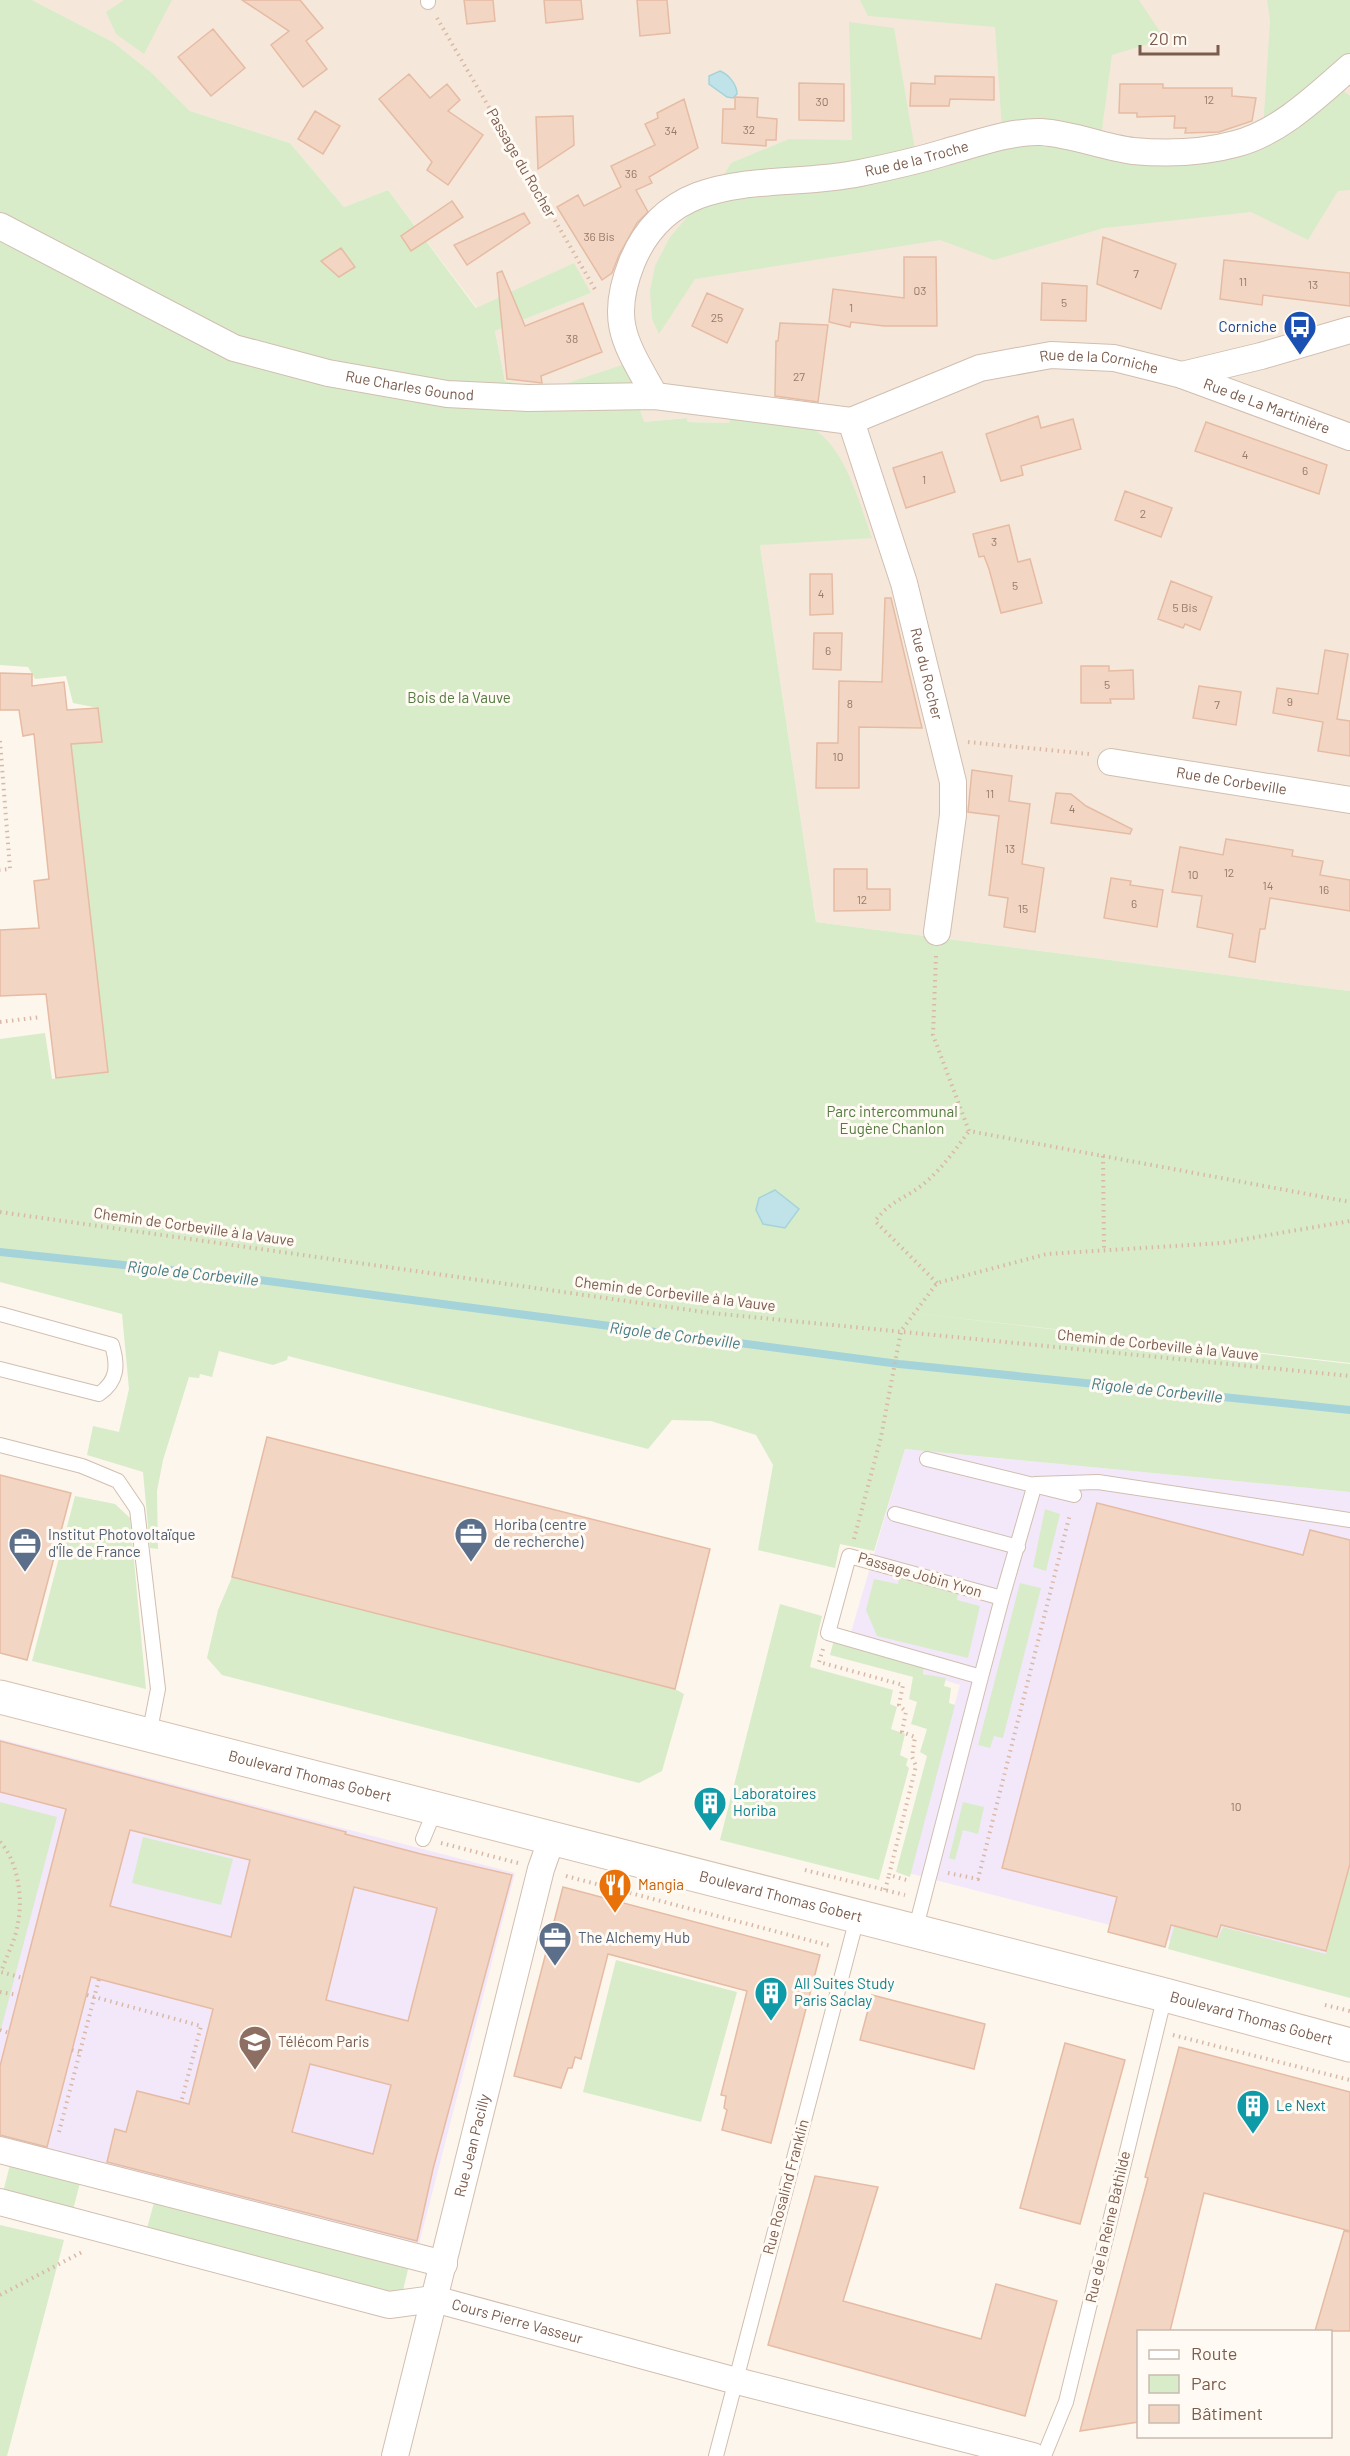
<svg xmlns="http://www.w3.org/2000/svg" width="1350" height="2456" viewBox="0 0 1350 2456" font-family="Barlow,sans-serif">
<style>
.residential{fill:#f5e8da}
.education{fill:#f3e8fa}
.green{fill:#d8ecc9}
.water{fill:#bfe3e8;stroke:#a5d3da;stroke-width:1.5}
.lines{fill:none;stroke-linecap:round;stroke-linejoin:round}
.stream{stroke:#a5d3da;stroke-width:8}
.building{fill:#f3d5c3;stroke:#e6bba3;stroke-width:1.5;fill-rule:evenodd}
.lane-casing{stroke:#d1beb0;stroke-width:16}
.street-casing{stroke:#d1beb0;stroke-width:28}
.secondary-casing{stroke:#d6c0b0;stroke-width:35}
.path{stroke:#d9b8a5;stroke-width:4;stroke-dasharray:1.5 4.5;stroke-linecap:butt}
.lane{stroke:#fff;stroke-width:14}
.street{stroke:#fff;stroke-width:26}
.secondary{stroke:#fff;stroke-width:33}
.labels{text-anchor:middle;stroke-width:6;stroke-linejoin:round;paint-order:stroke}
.number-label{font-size:12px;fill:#987a6a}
.street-label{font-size:15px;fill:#7a5c4d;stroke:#fffaf3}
.transit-label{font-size:15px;fill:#164399;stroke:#fffaf3;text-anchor:end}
.park-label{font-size:15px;fill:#537a41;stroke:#fffaf3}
.service-label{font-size:15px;fill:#4e5e75;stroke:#fffaf3;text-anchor:start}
.culture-label{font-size:15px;fill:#0d838f;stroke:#fffaf3;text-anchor:start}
.food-label{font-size:15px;fill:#c56008;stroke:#fffaf3;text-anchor:start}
.education-label{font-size:15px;fill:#785e54;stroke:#fffaf3;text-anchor:start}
.water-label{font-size:16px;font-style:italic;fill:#437c86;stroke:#fffaf3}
</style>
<rect width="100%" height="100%" fill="#fdf6ec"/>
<path class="residential" d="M32,0H1350V991L816,922L760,545L729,423L688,422L685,418L644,422L550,389L505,381L495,331L591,293L477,308L388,190L344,207L290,143L190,111L152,73L113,42Z"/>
<path class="education" d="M905,1449L1350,1492V1987L908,1873L960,1685L846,1649Z
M0,1739L515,1873L418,2248L0,2139Z"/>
<path class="green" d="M0,0H32L113,42L152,73L190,111L290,143L344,207L388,190L476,308L574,263L591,293L495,331L505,381L550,389L625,364L644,422L686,418L688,422L729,423L733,415C756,418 783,419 806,426C843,438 860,505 872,538L760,545L816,922L1350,991V1363L888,1310L1350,1364V1492L905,1449L874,1551L840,1544L835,1568L758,1550L773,1465L756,1435L711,1421L672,1420L648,1449L288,1356L287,1360L273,1365L219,1351L212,1377L200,1374L199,1378L189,1377L163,1460L157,1491L158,1549L150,1548L143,1472L87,1455L93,1426L119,1432L129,1389L122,1314L0,1282V1039L45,1033L52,1079L108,1072L71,744L102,742L98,708L73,703L66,676L35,679L28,667L0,665Z
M124,0H172L144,54L116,34L106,12Z
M860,0H1139L1165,39L1112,55L1100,144L1129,152L1263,130L1270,21L1267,0H1350V60L1329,79L1350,96V190L1338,191L1308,240L1251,212L1104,228L994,260L940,240L695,279L659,334L652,319L650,291L655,266L670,237L689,215L710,199L731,163L789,139L852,140L849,22L894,28L915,150L1002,129L995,27L868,16Z
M75,1496L115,1504L130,1518L146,1689L32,1661Z
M1045,1509L1060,1514L1046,1571L1033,1567Z
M232,1577L675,1689L684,1694L662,1771L639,1783L222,1675L207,1658L218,1610Z
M899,1577L958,1592L957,1600L980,1606L968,1658L877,1636L866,1610L874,1579L898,1584Z
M1020,1583L1041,1588L1003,1738L994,1736L990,1748L978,1745Z
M780,1604L822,1616L810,1667L893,1690L890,1704L897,1707L891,1729L905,1734L900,1755L908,1759L906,1765L909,1768L879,1880L720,1840Z
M834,1640L924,1664L923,1674L946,1678L944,1686L951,1688L949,1703L955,1705L910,1877L896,1872L927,1756L920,1752L927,1729L911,1724L917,1702L909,1699L913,1677L830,1655Z
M0,1802L57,1817L0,2033Z
M963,1802L984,1807L978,1834L963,1830L955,1860L949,1858Z
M143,1837L233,1859L221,1905L132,1883Z
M1350,1863V1998L1168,1949L1174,1926L1218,1938L1223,1927L1326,1954Z
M616,1960L737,1992L701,2122L583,2092Z
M11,2161L81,2179L73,2210L3,2192Z
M155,2199L409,2265L402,2295L147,2228Z
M0,2225L64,2240L7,2456H0Z"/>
<path class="water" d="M720,71C728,74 737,84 737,94L733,98L727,97L709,84V76Z
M775,1190L799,1209L785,1228L763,1224L756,1210L759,1198Z"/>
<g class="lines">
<path class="stream" d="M0,1252L237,1277L899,1364L1350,1410"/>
</g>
<path class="building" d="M242,0H300L323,28L306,41L327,69L303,87L271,45L289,31Z
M464,0H493L495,21L467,24Z
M544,0H581L583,19L546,23Z
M637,0H667L670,33L640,36Z
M213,29L245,68L211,96L178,57Z
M409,74L430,98L447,84L460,100L448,111L483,135L448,185L427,170L432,162L379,99Z
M935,76L994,77V100L950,99L949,106H910L911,83L935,84Z
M799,83L844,84V121L799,120Z
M1120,84H1163V88H1232V96L1256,98L1252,121L1219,132L1185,133L1186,128H1174L1175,116L1137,117V113H1119Z
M735,97L758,98L757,117L777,119L776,140H766V146L722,143L723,109H735Z
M684,99L698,148L649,177L652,183L636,190L648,212L637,223L619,255L612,273L602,280L557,207L578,195L584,206L621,187L611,166L655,145L645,124L658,118L657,113Z
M315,111L340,126L323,154L298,139Z
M573,116L574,145L538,169L536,117Z
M452,201L463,217L411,251L401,236Z
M524,213L530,223L467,265L454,245Z
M1103,237L1176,264L1161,309L1097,284Z
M341,248L355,267L339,277L321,261Z
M904,257H936L937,326H884L851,322L850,327L829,322L833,289L904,298Z
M1224,260L1350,273V306L1263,295L1262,305L1220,299Z
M502,271L525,326L583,303L602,352L541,376L542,383L507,379L497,273Z
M1042,283L1087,286L1086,321L1041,320Z
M707,293L743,309L727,343L692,326Z
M780,323L828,325L818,402L775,396L776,341H778Z
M1038,416L1041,428L1073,419L1081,449L1021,466L1023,475L1001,481L986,434Z
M1206,422L1327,465L1319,494L1195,451Z
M942,452L955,492L906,508L893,468Z
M1125,491L1172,508L1161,537L1115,520Z
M1009,525L1018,562L1030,559L1042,603L1001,613L989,569L984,556L979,557L973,534Z
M810,574H832L833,614L810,615Z
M1171,581L1212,597L1200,630L1185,624L1183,628L1158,619Z
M885,598H891L922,728L859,727V788H816L817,743H838L839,681L882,682Z
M814,633H842L841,670L813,669Z
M1325,650L1348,654L1337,719L1350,721V756L1318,751L1323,722L1273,713L1277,688L1318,694Z
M1081,666H1109V671L1133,670L1134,699H1110L1111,703H1081Z
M0,673L32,674V686L64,682L67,710L98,708L102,742L71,744L108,1072L56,1078L46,994L0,996V930L39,928L34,881L49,879L34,734L23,736L19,710H0Z
M1199,686L1241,692L1236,725L1193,718Z
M972,770L1012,776L1009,801L1030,804L1022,864L1044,868L1035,932L1004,927L1008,898L989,895L999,816L968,812Z
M1056,793L1071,794L1086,806L1132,829L1130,834L1051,823Z
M1226,839L1293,850L1292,856L1323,861L1320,875L1350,880V911L1270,898L1265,929H1260L1255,962L1229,957L1233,934L1197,927L1202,896L1172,892L1180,847L1223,855Z
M834,869H867V889H890V910L834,911Z
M1111,878L1131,881L1130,885L1163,890L1157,927L1104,918Z
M267,1437L710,1549L675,1689L232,1577Z
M0,1475L71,1493L27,1660L0,1653Z
M1097,1503L1303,1555L1310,1530L1350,1540V1864L1326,1951L1221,1925L1217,1937L1171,1925L1165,1947L1108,1932L1117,1897L1002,1868Z
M0,1741L346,1832L345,1834L421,1854L512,1875L433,2169L417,2241L107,2162L115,2129L126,2132L137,2091L189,2104L213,2009L91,1977L47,2147L0,2135V2066L66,1809L0,1792ZM130,1830L250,1860L231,1937L110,1906ZM354,1887L437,1908L408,2021L326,2000ZM310,2064L391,2085L373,2154L292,2132Z
M563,1887L820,1955L771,2143L722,2130L727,2110L724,2108L726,2096L721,2095L747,1991L608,1954L581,2059L575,2057L572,2068H568L561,2088L514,2076Z
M872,1995L985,2024L974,2069L860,2040Z
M1065,2043L1125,2060L1080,2224L1020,2208Z
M1179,2047L1350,2092V2231L1204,2193L1170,2331H1138V2422L1080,2431L1148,2178L1145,2177Z
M815,2176L878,2187L843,2301L981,2339L996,2284L1057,2301L1025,2416L768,2345Z
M1344,2231L1350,2232V2331H1315Z"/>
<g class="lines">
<g class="lane-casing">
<path id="lane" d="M428,2V0
M0,1314L112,1345C118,1365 118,1381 99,1394L0,1369
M0,1445L82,1466L118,1481L137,1509L158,1689L149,1735
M927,1459L1074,1495
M895,1514L1018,1547
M1002,1598L1035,1484L1098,1482L1350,1520
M423,1839L435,1810
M915,1931L981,1677L828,1633L849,1556L1002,1598L981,1677
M716,2456L857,1918
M1044,2456L1066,2402L1165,1995"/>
</g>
<g class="street-casing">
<g id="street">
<path id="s1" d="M0,226L234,348L328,373L447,394L528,398L655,396L851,421"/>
<path d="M1182,375L1261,356L1350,330"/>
<path id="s2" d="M655,396C626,344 608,322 632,262C673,163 774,191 860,173C889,167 917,161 946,152C976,144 1010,131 1041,132C1073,134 1102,147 1133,151C1166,154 1202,153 1235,144C1279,133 1317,96 1350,67"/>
<path id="s3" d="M851,421L904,583L953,782V815L937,932"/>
<path id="s4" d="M851,421L980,368L1051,355L1114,358L1182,375L1350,437"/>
<path id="s5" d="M1111,762L1350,800"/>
<path d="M0,2150L444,2264"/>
<path id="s6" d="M0,2202L389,2305L434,2299L729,2379L1033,2456"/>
<path id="s7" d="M395,2456L541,1869L552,1838"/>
</g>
</g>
<g class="secondary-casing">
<g id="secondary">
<path id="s8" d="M0,1697L1165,1995L1350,2045"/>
</g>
</g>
<path class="path" d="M437,18L596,291
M0,741L10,869L0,870
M968,742L1089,754
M936,956L933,1035L969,1131L1350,1202
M0,1022L41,1017
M1103,1156L1104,1250
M0,1212L711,1313L1350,1376
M937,1283L875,1221C893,1198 908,1198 927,1181C943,1167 956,1149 969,1131
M854,1539L881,1437L901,1331L937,1283L1047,1254L1222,1243L1350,1221
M823,1649L819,1662L903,1685L899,1705L906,1712L902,1732L915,1737L912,1757L916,1766L889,1875L910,1881
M0,1842C18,1861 23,1898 18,1923C16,1939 6,1957 1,1972L23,1978
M441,1843L518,1863
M805,1870L905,1895
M948,1873L978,1879L1070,1514
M566,1876L831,1946
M885,1890L889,1875
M0,1992L18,1995
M87,1995L201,2026L181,2103
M1325,2005L1350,2011
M0,2030L9,2033
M1173,2035L1350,2080
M72,2050L80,2052
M59,2132L99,1979
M0,2295L84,2251"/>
<use href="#lane" class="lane"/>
<use href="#street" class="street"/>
<use href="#secondary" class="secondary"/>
</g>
<defs>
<g id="bus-pin" transform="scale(1.725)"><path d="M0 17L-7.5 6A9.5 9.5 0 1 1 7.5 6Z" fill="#1a4fb4" stroke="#fffaf3"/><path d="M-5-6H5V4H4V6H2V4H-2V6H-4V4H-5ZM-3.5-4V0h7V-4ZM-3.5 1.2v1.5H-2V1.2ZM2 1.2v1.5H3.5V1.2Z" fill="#fff"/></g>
<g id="office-pin" transform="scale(1.725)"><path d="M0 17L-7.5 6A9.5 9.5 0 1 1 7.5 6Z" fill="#5c6f8a" stroke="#fffaf3"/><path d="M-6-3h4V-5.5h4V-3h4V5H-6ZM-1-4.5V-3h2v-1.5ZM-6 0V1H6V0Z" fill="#fff"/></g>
<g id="building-pin" transform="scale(1.725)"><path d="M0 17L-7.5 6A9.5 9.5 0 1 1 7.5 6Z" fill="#0f9aa8" stroke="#fffaf3"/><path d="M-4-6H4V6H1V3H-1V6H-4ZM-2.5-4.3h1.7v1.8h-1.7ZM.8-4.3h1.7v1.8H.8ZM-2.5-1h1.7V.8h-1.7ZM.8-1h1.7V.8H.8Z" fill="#fff"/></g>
<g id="restaurant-pin" transform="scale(1.725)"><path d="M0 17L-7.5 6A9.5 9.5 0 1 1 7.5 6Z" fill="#e8710a" stroke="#fffaf3"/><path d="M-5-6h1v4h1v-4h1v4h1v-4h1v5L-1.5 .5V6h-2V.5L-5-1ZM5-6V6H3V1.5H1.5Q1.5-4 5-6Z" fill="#fff"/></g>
<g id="university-pin" transform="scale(1.725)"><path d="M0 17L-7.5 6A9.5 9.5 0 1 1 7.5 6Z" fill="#8d6e63" stroke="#fffaf3"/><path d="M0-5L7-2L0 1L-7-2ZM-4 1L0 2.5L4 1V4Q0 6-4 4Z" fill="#fff"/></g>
</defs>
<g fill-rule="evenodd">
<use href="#bus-pin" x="1300" y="327"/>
<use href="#office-pin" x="471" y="1534"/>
<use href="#office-pin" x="25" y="1544"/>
<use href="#building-pin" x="710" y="1803"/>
<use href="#restaurant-pin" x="615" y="1885"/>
<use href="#office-pin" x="555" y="1938"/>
<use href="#building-pin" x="771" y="1993"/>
<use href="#university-pin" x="255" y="2042"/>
<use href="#building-pin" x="1253" y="2106"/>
</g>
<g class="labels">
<g class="number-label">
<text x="1209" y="104">12</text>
<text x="822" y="106">30</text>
<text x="749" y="134">32</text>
<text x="671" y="135">34</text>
<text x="631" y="178">36</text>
<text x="599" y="241">36 Bis</text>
<text x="1136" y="278">7</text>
<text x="1243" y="286">11</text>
<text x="1313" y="289">13</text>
<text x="920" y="295">03</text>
<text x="1064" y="307">5</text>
<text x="851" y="312">1</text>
<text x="717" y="322">25</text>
<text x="572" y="343">38</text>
<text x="799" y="381">27</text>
<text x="1245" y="459">4</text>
<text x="1305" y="475">6</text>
<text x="924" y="484">1</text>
<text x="1143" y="518">2</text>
<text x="994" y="546">3</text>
<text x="1015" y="590">5</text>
<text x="821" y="598">4</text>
<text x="1185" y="612">5 Bis</text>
<text x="828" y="655">6</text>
<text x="1107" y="689">5</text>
<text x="1290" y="706">9</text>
<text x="850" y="708">8</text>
<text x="1217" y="709">7</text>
<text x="838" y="761">10</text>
<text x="990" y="798">11</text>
<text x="1072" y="813">4</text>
<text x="1010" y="853">13</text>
<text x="1229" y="877">12</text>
<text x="1193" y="879">10</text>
<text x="1268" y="890">14</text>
<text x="1324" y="894">16</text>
<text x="862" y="904">12</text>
<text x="1134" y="908">6</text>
<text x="1023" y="913">15</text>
<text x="1236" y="1811">10</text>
</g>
<g class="street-label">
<text dy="5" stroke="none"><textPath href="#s2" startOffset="462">Rue de la Troche</textPath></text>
<text transform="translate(521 163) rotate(60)" y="5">Passage du Rocher</text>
<text dy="5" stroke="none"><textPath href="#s4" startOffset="260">Rue de la Corniche</textPath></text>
<text dy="5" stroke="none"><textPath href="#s1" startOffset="444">Rue Charles Gounod</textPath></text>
<text dy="5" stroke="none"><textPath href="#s4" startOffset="435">Rue de La Martinière</textPath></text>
<text dy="5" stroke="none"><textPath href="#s3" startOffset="264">Rue du Rocher</textPath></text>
<text dy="5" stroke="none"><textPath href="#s5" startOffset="122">Rue de Corbeville</textPath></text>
<text transform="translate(194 1227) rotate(8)" y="5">Chemin de Corbeville à la Vauve</text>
<text transform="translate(675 1294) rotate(7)" y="5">Chemin de Corbeville à la Vauve</text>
<text transform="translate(1158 1345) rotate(6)" y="5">Chemin de Corbeville à la Vauve</text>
<text transform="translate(920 1575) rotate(16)" y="5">Passage Jobin Yvon</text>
<text dy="5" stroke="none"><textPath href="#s8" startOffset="320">Boulevard Thomas Gobert</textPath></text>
<text dy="5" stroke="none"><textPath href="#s8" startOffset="806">Boulevard Thomas Gobert</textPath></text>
<text dy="5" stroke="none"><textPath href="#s8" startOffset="1292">Boulevard Thomas Gobert</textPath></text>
<text dy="5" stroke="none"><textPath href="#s7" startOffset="320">Rue Jean Pacilly</textPath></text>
<text transform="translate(786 2187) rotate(-75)" y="5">Rue Rosalind Franklin</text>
<text transform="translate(1108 2227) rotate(-77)" y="5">Rue de la Reine Bathilde</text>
<text dy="5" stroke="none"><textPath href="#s6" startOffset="534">Cours Pierre Vasseur</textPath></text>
</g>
<g class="transit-label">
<text x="1277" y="332">Corniche</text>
</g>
<g class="park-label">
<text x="459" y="703">Bois de la Vauve</text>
<text x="892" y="1117">Parc intercommunal<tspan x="892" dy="17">Eugène Chanlon</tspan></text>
</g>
<g class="service-label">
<text x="494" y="1530">Horiba (centre<tspan x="494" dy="17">de recherche)</tspan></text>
<text x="48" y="1540">Institut Photovoltaïque<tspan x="48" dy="17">d'Île de France</tspan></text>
<text x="578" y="1943">The Alchemy Hub</text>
</g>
<g class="culture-label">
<text x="733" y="1799">Laboratoires<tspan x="733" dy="17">Horiba</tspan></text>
<text x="794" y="1989">All Suites Study<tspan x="794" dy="17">Paris Saclay</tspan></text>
<text x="1276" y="2111">Le Next</text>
</g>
<g class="food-label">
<text x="638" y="1890">Mangia</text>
</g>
<g class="education-label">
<text x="278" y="2047">Télécom Paris</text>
</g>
<g class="water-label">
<text transform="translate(193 1273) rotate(6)" y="6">Rigole de Corbeville</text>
<text transform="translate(675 1335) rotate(7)" y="6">Rigole de Corbeville</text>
<text transform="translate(1157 1390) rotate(6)" y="6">Rigole de Corbeville</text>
</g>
</g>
<rect x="1137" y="2330" width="195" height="108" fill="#fffaf3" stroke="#cabbb1" stroke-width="1.5"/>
<rect x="1149" y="2350" width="30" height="9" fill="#ffffff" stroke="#cabbb1" stroke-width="1.5"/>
<text x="1191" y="2360" font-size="18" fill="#7a5c4d">Route</text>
<rect x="1149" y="2375" width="30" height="18" fill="#d8ecc9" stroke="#cabbb1" stroke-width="1.5"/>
<text x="1191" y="2390" font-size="18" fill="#7a5c4d">Parc</text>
<rect x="1149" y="2405" width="30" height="18" fill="#f3d5c3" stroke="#cabbb1" stroke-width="1.5"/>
<text x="1191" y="2420" font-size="18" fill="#7a5c4d">Bâtiment</text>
<path d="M1140 45v9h78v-9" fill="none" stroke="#7a5c4d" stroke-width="3"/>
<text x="1149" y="45" font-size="18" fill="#7a5c4d" stroke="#fffaf3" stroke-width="4.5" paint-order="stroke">20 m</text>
</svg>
